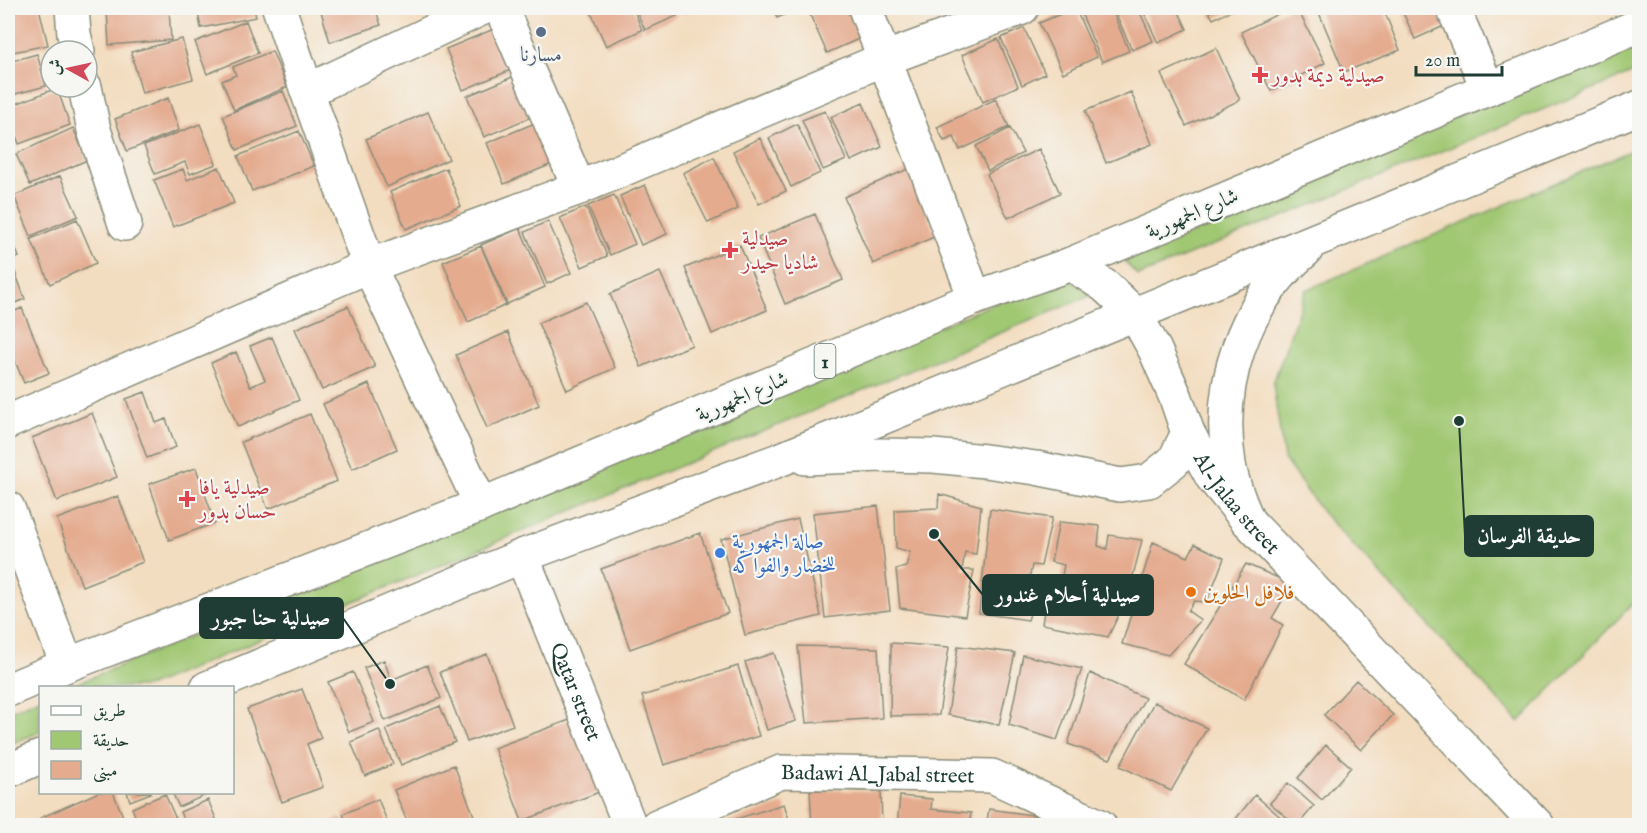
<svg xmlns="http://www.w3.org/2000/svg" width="1647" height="833" viewBox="0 0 1647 833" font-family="'IM FELL English',Amiri,serif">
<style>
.green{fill:#a0c772;stroke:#608253;stroke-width:1.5}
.building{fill:#e4ab8f}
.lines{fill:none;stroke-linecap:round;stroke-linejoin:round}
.street-casing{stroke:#898d7a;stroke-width:36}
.secondary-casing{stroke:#898d7a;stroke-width:36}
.primary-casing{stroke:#898d7a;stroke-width:36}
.street{stroke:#fff;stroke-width:33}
.secondary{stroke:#fff;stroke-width:33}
.primary{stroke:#fff;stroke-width:33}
.service-dot{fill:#5c6f8a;stroke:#f6f6f2;stroke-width:2}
.health-dot{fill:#e0444e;stroke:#f6f6f2;stroke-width:2}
.shop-dot{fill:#3f7fe0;stroke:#f6f6f2;stroke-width:2}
.food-dot{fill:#e8710a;stroke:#f6f6f2;stroke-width:2}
.labels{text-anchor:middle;stroke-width:4.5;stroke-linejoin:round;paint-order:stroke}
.shield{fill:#f6f6f2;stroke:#60746d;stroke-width:1.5}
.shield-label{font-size:20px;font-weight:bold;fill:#1f3d34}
.service-label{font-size:21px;fill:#4e5e75;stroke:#f6f6f2}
.health-label{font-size:21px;fill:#be3a42;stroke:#f6f6f2;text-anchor:start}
.street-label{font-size:21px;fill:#1f3d34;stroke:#f6f6f2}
.shop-label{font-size:21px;fill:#366cbe;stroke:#f6f6f2;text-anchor:start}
.food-label{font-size:21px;fill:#c56008;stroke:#f6f6f2;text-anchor:start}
.leader{fill:none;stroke:#1f3d34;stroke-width:2}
.callout-dot{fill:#1f3d34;stroke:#f6f6f2;stroke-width:2}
.callout{fill:#1f3d34;stroke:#1f3d34;stroke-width:2}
.callout-label{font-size:22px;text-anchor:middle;font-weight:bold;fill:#fff}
</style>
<rect width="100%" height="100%" fill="#f6f6f2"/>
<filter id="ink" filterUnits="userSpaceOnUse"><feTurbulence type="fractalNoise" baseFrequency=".0167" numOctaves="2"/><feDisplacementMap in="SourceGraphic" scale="12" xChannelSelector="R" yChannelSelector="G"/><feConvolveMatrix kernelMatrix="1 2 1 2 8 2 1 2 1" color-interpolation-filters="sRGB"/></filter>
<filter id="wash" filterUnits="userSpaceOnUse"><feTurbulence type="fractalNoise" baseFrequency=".008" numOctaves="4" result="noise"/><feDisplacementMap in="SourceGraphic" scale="24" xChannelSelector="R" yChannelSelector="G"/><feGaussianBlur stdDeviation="1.35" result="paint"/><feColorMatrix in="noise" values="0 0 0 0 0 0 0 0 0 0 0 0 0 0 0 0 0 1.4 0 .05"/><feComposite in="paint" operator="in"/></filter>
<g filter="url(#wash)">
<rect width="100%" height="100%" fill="#f3ddc0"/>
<path class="green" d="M1639,41V70L1138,276L1119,255Z
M1639,147V597L1519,722L1322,512L1284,459L1273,384L1306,290Z
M1063,275L1092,295L147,687L66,688Z
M40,698V732L8,745V712Z"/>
<g id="blocks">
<path class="building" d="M29,8H39L48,45L8,53V12Z
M135,8H169L171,40L109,45L107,10Z
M197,8H254L256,17L201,28Z
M320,8H375L381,25L330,42Z
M589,8H633L642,30L606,46Z
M635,8H673L677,16L645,30Z
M680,8H698L683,14Z
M773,8H800L777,18Z
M807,8H861L872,33L827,53Z
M1075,8L1097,57L1063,73L1039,23Z
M1079,8H1111L1129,51L1102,62Z
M1113,8H1138L1153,41L1132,50Z
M1142,8H1177L1187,29L1158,43Z
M1207,8H1237L1213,19Z
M1290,8H1297L1325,63L1271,91L1241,32Z
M1317,8H1383L1400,50L1344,72Z
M1401,8H1447L1453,22L1415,39Z
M246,21L258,53L207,74L195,42Z
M501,26L518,67L463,90L446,49Z
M1024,28L1045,74L1022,85L1001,38Z
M182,39L193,79L142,93L131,52Z
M998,39L1018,86L983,102L962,55Z
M1216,48L1240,100L1186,126L1161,74Z
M272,51L287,87L234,110L222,81L236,75L233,67Z
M37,54L46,86L8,96V62Z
M522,73L538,114L484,137L467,96Z
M57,88L70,125L19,144L8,112V107Z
M283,91L297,126L237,150L223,116Z
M1131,92L1152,144L1106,163L1085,111Z
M168,98L179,130L127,151L115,119Z
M996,99L1009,127L960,150L954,137L944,141L937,127Z
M863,103L882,147L851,161L831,117Z
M825,111L846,160L823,170L802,120Z
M428,112L449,159L387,187L366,139Z
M542,120L559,161L504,184L487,143Z
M200,124L216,164L190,174L185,162L155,174L144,146Z
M797,124L820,173L791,187L769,138Z
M73,128L87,160L30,185L16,154Z
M1010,128L1023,153L988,171L976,146Z
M299,131L314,166L252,191L238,156Z
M760,138L786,191L759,204L733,151Z
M1039,149L1060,193L1008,218L987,174Z
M714,157L738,209L708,223L683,173Z
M219,167L234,203L173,227L154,180L183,169L187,180Z
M446,168L461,206L406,229L390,192Z
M908,169L936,236L873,264L844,197Z
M60,176L78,216L31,236L14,196Z
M645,185L667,234L641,245L620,196Z
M614,195L635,244L610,255L588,206Z
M586,207L607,256L582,267L560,218Z
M815,214L843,280L785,304L758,238Z
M77,219L96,263L50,284L31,239Z
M548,221L571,273L547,284L525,232Z
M520,228L545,287L507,304L481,245Z
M8,229L19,257L8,261Z
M740,245L767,310L712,334L685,268Z
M481,246L506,305L468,322L443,262Z
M14,269L25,299L8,306V271Z
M660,272L692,345L641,367L610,294Z
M586,302L615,368L567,390L538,323Z
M348,306L375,367L322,390L295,329Z
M22,308L49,373L24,383L13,356L8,358V314Z
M508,332L539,405L487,428L456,355Z
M272,337L299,400L238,427L211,363L236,352L250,387L265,380L250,346Z
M369,384L397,449L352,469L323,404Z
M145,392L156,423L166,419L176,447L147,458L126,399Z
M92,413L117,477L57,501L32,438Z
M310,414L337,481L268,509L241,442Z
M196,468L215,523L169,540L149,484Z
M939,494L981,506L976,554L965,552L962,570H974L965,616L900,608L896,569L906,567L910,552L896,548L895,510L938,508Z
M118,496L143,562L82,586L57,519Z
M878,506L890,610L825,618L813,513Z
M990,509L1052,518L1041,566L1032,565L1029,581L1040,582L1028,620L979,613Z
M798,519L821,616L745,635L721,539Z
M1059,522L1100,526L1098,546L1107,549L1109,535L1142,540L1132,580L1121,579L1118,595L1127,598L1108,637L1042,624L1049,581H1061L1064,565L1051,562Z
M700,533L728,613L630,649L601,569Z
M1153,542L1188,557L1195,544L1224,558L1207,602L1194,601L1188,611L1201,620L1168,655L1122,644Z
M1246,564L1292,584L1272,618L1283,625L1244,700L1184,664Z
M891,643L949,647L939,715L890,716Z
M798,646L878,648L882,718L806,723Z
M958,646L1015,653L999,725L948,715Z
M774,653L796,721L767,730L745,662Z
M487,654L513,725L467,742L440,672Z
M1023,655L1082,669L1057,740L1009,725Z
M384,660L391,680L427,665L441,698L385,721L364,668Z
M738,666L759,736L664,765L642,696Z
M353,672L374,722L349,732L328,682Z
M1090,673L1145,698L1110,759L1068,744Z
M1356,680L1393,715L1361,750L1324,715Z
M302,689L321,738L307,744L323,787L282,802L247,709Z
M1154,702L1207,728L1171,791L1120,766Z
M440,706L455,742L401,765L386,729Z
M575,718L602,791L522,821L494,748Z
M379,730L393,764L365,776L351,742Z
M1326,745L1351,767L1322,800L1298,778Z
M454,765L478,826H423L421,821L409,826L394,790Z
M1288,783L1314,806L1297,826L1270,803Z
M810,790L881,791L882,826H812Z
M99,792H113L127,826H44L40,818Z
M127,792H151V793L130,801Z
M172,792H207L208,794L179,807Z
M165,794L179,826H139L132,808Z
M1255,795L1291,826H1230Z
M900,796L932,799L931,809L971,813L969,826H897Z
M378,799L389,826H348L343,814Z
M208,800L219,826H186L180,812Z
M784,804L791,826H717V825Z
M989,809L1046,817L1045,826H986Z
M341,818L344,826H323V825Z"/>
</g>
</g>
<g filter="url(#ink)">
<use href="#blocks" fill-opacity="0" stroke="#898d7a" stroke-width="1.5"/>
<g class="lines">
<g class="street-casing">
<g id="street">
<path d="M72,8L74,34L78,51"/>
<path d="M279,8L307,91L369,266L481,505"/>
<path d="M501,8L579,188"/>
<path d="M865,8L975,298"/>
<path d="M1453,8L1488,89"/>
<path d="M85,87L94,130L125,224"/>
<path d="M307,91L483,8"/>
<path id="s1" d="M1071,264L1105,286L1135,314L1155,350L1176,398L1188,433L1212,477L1248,521L1538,826"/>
<path d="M8,422L369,266L579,188L884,59L1022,8"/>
<path d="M8,508L67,665"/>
<path id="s2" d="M657,826L781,772L992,776L1100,826"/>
</g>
</g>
<g class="secondary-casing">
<g id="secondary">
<path id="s3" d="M522,556L630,826"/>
</g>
</g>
<g class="primary-casing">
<path id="primary" d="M805,458L882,455L933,456L985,461L1036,468L1120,485L1149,481L1174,461L1188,433
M1248,521C1240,503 1232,484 1229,464C1216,385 1243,302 1306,250
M207,688L522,556L779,460L1640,107
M8,690L67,665L481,505L975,298L1071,264L1640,25
M8,771L40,757"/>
</g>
<use href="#street" class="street"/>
<use href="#secondary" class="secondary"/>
<use href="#primary" class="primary"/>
</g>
</g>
<circle class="service-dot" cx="541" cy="32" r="6"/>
<g class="health-dot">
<path d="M1257 66h6v6h6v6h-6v6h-6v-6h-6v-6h6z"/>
<path d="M727 241h6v6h6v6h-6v6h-6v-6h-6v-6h6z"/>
<path d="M184 490h6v6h6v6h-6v6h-6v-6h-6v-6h6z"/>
</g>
<circle class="shop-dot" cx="720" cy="553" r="6"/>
<circle class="food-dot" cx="1191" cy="592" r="6"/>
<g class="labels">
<rect class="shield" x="814.5" y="344" width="21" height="34" rx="4.5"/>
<g class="shield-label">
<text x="825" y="368">1</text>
</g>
<g class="service-label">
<text x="541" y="61">مسارنا</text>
</g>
<g class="health-label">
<text x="1272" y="82">صيدلية ديمة بدور</text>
<text x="742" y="245">صيدلية<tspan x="742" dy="24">شاديا حيدر</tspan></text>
<text x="199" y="494">صيدلية يافا<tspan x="199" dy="24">حسان بدور</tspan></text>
</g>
<g class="street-label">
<text transform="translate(1192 213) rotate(-23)" y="7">شارع الجمهورية</text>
<text transform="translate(742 396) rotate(-23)" y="7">شارع الجمهورية</text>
<text dy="7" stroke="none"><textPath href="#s1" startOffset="298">Al-Jalaa street</textPath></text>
<text dy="7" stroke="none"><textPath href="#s3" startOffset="146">Qatar street</textPath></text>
<text dy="7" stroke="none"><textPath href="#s2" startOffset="232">Badawi Al_Jabal street</textPath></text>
</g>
<g class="shop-label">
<text x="732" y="548">صالة الجمهورية<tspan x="732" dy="24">للخضار والفواكه</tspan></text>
</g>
<g class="food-label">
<text x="1203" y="599">فلافل الحلوين</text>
</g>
</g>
<path class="leader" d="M1459 421L1465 536M934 534L983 595M390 684L343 618"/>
<g class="callout-dot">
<circle cx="1459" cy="421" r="6"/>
<circle cx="934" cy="534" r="6"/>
<circle cx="390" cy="684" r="6"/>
</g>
<g class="callout">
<rect x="1465" y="516" width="128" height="40" rx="6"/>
<rect x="983" y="575" width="170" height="40" rx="6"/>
<rect x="200" y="598" width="143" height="40" rx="6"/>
</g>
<g class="callout-label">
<text x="1529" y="543">حديقة الفرسان</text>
<text x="1068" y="602">صيدلية أحلام غندور</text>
<text x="271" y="625">صيدلية حنا جبور</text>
</g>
<rect width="1647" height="833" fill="none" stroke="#f6f6f2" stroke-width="30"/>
<rect x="39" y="686" width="195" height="108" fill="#f6f6f2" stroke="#a0aca6" stroke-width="1.5"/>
<rect x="51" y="706" width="30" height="9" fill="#ffffff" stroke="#a0aca6" stroke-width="1.5"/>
<text x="93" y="716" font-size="18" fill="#1f3d34">طريق</text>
<rect x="51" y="731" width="30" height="18" fill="#a0c772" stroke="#a0aca6" stroke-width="1.5"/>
<text x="93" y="746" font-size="18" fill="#1f3d34">حديقة</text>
<rect x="51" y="761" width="30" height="18" fill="#e4ab8f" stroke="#a0aca6" stroke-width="1.5"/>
<text x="93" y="776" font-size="18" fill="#1f3d34">مبنى</text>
<g transform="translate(69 69) rotate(278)"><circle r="28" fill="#f6f6f2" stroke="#a0aca6" stroke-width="1.5"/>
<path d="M0-4.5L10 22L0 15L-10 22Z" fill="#d1495b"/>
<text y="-9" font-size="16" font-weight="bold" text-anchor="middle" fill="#1f3d34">ش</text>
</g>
<path d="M1416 66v9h86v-9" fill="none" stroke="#1f3d34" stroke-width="3"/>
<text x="1425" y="66" font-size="18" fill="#1f3d34" stroke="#f6f6f2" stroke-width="4.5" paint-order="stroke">20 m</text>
</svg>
